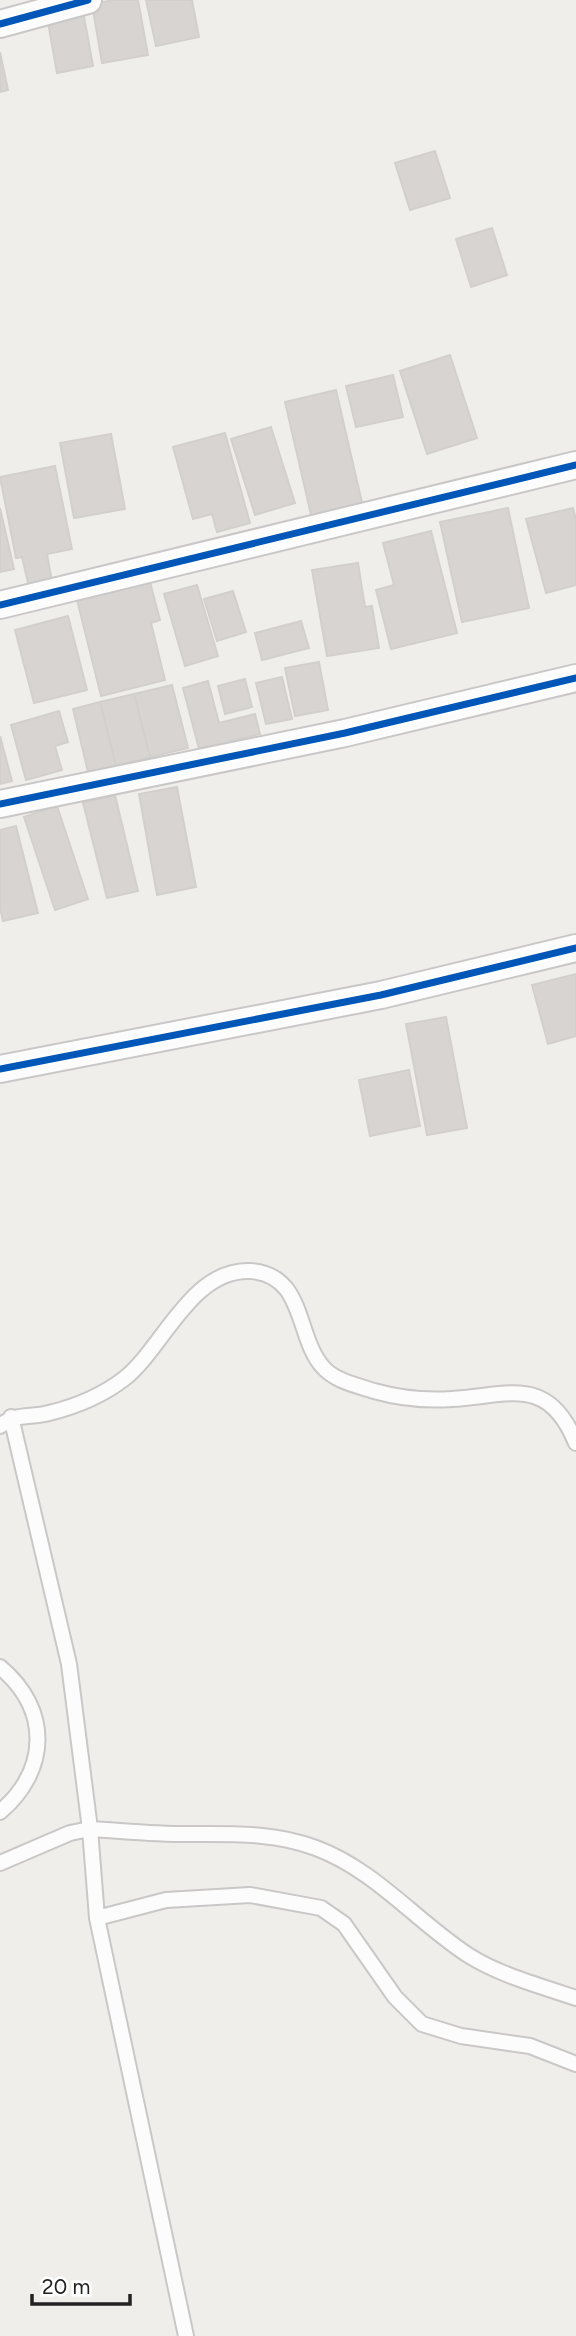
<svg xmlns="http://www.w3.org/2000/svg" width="576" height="2336" viewBox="0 0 576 2336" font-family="Figtree,sans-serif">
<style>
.building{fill:#d7d4d2;stroke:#d3d0cc;stroke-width:2}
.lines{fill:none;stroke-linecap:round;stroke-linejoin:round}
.lane-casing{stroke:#c9c8c7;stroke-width:18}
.street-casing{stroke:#c9c8c7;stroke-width:30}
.lane{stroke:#fdfcfc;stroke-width:14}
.street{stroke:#fdfcfc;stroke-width:26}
.cycleway-casing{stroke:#fff;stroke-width:11}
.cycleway{stroke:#0057b8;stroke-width:7}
</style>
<rect width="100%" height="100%" fill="#f0eeeb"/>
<path class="building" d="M114,0H138L148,55L102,63L92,4Z
M146,0H192L199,37L156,46Z
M83,11L93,66L57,73L47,17Z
M0,52L8,90L0,92Z
M435,151L450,198L410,210L395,163Z
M492,228L507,275L471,287L456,239Z
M450,355L477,438L427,454L400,371Z
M393,375L403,417L356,427L346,386Z
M336,390L363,507L312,519L285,402Z
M271,427L295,503L255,515L231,439Z
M225,433L250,523L217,532L212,514L193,519L173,447Z
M111,434L125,509L74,518L60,443Z
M55,466L72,549L47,554L52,582L29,587L22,557L16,558L0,477Z
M0,508L14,569L0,572Z
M508,508L529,608L462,622L440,522Z
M573,508L576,519V585L546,593L526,519Z
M431,531L457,633L391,649L376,590L394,585L383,543Z
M358,563L365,607L372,606L379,648L327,656L312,570Z
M149,578L160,620L151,623L165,680L101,696L76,596Z
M197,585L218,656L185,666L164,594Z
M233,591L246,632L217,641L204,599Z
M68,616L87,690L34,703L15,630Z
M301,621L309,648L262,660L255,633Z
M319,662L328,710L295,716L285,668Z
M282,677L292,719L266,724L256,683Z
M245,679L252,707L225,714L218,686Z
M208,681L219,723L255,714L260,734L199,749L183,688Z
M172,685L188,748L150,757L134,694Z
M134,694L150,757L116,766L100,702Z
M100,702L116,766L88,772L73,709Z
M59,711L68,742L55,746L62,770L26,780L11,725Z
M0,736L12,781L0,784Z
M177,787L196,887L157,895L139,794Z
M115,795L138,891L107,898L83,803Z
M57,806L88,899L55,910L24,817Z
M16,826L38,913L3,921L0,908V830Z
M576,974V1036L548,1044L532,985Z
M446,1017L467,1128L427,1135L406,1024Z
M409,1070L420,1126L370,1136L359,1080Z"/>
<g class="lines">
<g class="lane-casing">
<path id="lane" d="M11,1417L69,1664L90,1829C125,1831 161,1835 196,1834C237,1834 277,1833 316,1848C375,1870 416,1921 468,1955C499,1975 541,1986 576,1998
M0,1426C15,1413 30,1418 49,1413C78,1406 102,1396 125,1378C163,1348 191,1269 250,1271C305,1274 296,1336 322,1366C334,1381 356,1385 374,1391C399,1398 425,1401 452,1399C508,1396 548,1374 576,1443
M0,1667C51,1710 49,1770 0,1812
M0,1863L70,1833L90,1829L97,1918L186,2336
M97,1918L166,1900L250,1895L321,1908L344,1924L395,1997L422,2024L461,2036L530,2046L576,2064"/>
</g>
<g class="street-casing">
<path id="street" d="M0,24L88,0
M0,605L576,465
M0,804L345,733L576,678
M0,1069L381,995L576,948"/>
</g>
<use href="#lane" class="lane"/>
<use href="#street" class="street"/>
<g class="cycleway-casing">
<path id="cycleway" d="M0,24L88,0
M0,605L576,465
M0,804L345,733L576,678
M0,1069L381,995L576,948"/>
</g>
<use href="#cycleway" class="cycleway"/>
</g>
<path d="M32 2294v10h98v-10" fill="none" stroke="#222222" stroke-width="3.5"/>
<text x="42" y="2294" font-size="21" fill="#222222" stroke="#ffffff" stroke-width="5" paint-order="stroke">20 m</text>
</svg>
